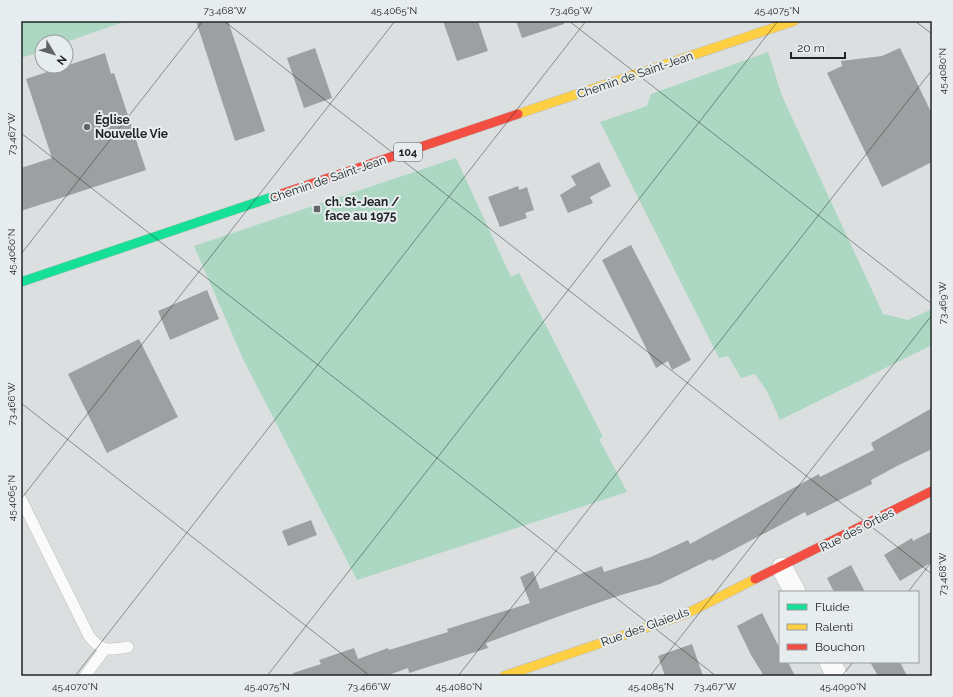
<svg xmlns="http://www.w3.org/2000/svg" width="953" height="697" viewBox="0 0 953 697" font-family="Raleway,sans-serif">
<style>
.green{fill:#abd7c3}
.building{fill:#9da0a1}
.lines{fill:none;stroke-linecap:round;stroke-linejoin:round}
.lane-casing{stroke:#babdbd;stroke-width:12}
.street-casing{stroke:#babdbd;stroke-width:22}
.fast-casing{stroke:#babdbd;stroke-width:10}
.slow-casing{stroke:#babdbd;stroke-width:10}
.jam-casing{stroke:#babdbd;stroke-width:10}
.lane{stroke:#fafafa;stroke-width:11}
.street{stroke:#fafafa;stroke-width:21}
.fast{stroke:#16e098;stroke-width:9}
.slow{stroke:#ffcf43;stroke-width:9}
.jam{stroke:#f24e42;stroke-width:9}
.ticks{fill:none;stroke:#212424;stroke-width:1;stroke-opacity:0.45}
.poi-dot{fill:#626566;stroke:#e7edee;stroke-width:1.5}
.labels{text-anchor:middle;stroke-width:4;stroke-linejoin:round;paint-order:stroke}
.shield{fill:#e7edee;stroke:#5c6061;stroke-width:1}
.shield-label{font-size:11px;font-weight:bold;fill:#212424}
.street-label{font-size:12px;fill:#212424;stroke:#e7edee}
.poi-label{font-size:12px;font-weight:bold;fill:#212424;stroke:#e7edee;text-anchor:start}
.neatline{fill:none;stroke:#212424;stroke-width:1.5}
.ticks-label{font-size:10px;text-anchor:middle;fill:#212424}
</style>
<rect width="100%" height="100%" fill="#dbdfe0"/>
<path class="green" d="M21,21H126L66,42H42V51L21,58Z
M768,52L782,96L883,314L908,320L932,309V345L780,420L767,391L755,374L741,378L728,356L719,358L600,122L647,106L651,94Z
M456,158L511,277L519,273L603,437L599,439L627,492L357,580L243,359L194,246Z"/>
<path class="building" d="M196,21H228L265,131L235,141Z
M443,21H478L488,51L457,61Z
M516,21H563L564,24L522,38Z
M315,48L332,98L304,108L287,58Z
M900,48L932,114V162L882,187L827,73L842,66L841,61L882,56Z
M105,53L111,74L114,73L146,170L21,211V168L52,158L26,79Z
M599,162L611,186L590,197L593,203L568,213L560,195L576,185L571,176Z
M518,186L519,190L527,187L534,210L525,213L527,218L500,227L488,197Z
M631,245L691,360L672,370L668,361L656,368L602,260Z
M207,290L219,319L170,340L158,311Z
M139,339L178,417L107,453L68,374Z
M932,408V449L897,466L871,480L872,484L807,516L805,512L712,561L711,559L660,584L621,595L568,613L486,643L488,648L409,673L408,668L386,676H294L293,673L321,664L319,660L354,648L358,659L388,648L389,650L448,632L447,629L530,603L520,577L533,571L540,589L602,566L604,572L651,557L688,540L690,544L819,474L820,477L874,450L871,443Z
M311,520L317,535L288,546L282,531Z
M932,531V562L900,581L884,555L912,538L913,541Z
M851,565L865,592H834L827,578Z
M762,613L780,649V662H788L795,676H764L751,655L737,626Z
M692,644L703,676H665L658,656Z
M870,662H900L907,676H878Z"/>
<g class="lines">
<g class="lane-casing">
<path id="lane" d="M21,499L89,636C101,652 110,650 128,647
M85,676L105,649"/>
</g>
<g class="street-casing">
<path id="street" d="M782,568L795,592
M830,662L837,676"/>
</g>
<g class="fast-casing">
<path id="fast" d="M21,282L278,195"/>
</g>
<g class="slow-casing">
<path id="slow" d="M518,114L794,21
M504,676L686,614L755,579"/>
</g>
<g class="jam-casing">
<path id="jam" d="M278,195L518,114
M755,579L932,491"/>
</g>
<use href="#lane" class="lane"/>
<use href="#street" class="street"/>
<use href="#fast" class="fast"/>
<use href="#slow" class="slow"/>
<use href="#jam" class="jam"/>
</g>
<path class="ticks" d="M224,21L932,574M569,21L932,304M915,21L932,34M21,133L716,676M21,254L203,21M21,403L370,676M21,499L395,21M908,592L932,561M21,673L24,676M75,676L586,21M267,676L778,21M458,676L932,70M650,676L932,315M842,676L853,662"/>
<g class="poi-dot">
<circle cx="87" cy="127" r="4"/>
<rect x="313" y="205" width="8" height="8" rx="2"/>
</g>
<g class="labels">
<rect class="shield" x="394" y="143" width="28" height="18" rx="3"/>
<g class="shield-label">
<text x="408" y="156">104</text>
</g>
<g class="street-label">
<text transform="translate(635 75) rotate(-19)" y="4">Chemin de Saint-Jean</text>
<text transform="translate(328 179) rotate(-19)" y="4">Chemin de Saint-Jean</text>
<text transform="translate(857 530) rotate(-27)" y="4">Rue des Orties</text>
<text transform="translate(645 627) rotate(-20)" y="4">Rue des Glaïeuls</text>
</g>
<g class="poi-label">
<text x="95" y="124">Église<tspan x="95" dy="14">Nouvelle Vie</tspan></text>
<text x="325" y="206">ch. St-Jean /<tspan x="325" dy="14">face au 1975</tspan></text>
</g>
</g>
<rect width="953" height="697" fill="none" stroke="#e7edee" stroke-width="44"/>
<rect x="779" y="591" width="140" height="72" fill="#e7edee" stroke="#989d9d"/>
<rect x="787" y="604" width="20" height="6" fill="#16e098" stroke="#989d9d"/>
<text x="815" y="611" font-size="12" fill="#212424">Fluide</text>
<rect x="787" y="624" width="20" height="6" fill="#ffcf43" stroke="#989d9d"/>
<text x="815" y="631" font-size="12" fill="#212424">Ralenti</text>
<rect x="787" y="644" width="20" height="6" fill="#f24e42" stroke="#989d9d"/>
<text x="815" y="651" font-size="12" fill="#212424">Bouchon</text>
<g transform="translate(54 54) rotate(128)"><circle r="19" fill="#e7edee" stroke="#989d9d"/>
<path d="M0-3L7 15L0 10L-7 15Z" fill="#626566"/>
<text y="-6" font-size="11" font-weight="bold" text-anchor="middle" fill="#212424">N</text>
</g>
<path d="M791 52v6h54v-6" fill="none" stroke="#212424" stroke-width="2"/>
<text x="797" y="52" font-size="12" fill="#212424" stroke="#e7edee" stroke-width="3" paint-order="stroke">20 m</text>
<rect x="22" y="22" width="909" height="653" class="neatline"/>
<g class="ticks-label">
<text x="225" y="14">73.468°W</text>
<text x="394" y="14">45.4065°N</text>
<text x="571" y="14">73.469°W</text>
<text x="777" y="14">45.4075°N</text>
<text transform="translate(942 71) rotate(-90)" y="4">45.4080°N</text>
<text transform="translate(11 134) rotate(-90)" y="4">73.467°W</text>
<text transform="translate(11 252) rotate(-90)" y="4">45.4060°N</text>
<text transform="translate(942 303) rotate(-90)" y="4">73.469°W</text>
<text transform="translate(11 404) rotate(-90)" y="4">73.466°W</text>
<text transform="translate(11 498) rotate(-90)" y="4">45.4065°N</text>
<text transform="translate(942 574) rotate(-90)" y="4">73.468°W</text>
<text x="75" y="690">45.4070°N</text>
<text x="267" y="690">45.4075°N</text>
<text x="369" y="690">73.466°W</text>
<text x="459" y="690">45.4080°N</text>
<text x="651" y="690">45.4085°N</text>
<text x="715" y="690">73.467°W</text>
<text x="843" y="690">45.4090°N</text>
</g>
</svg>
